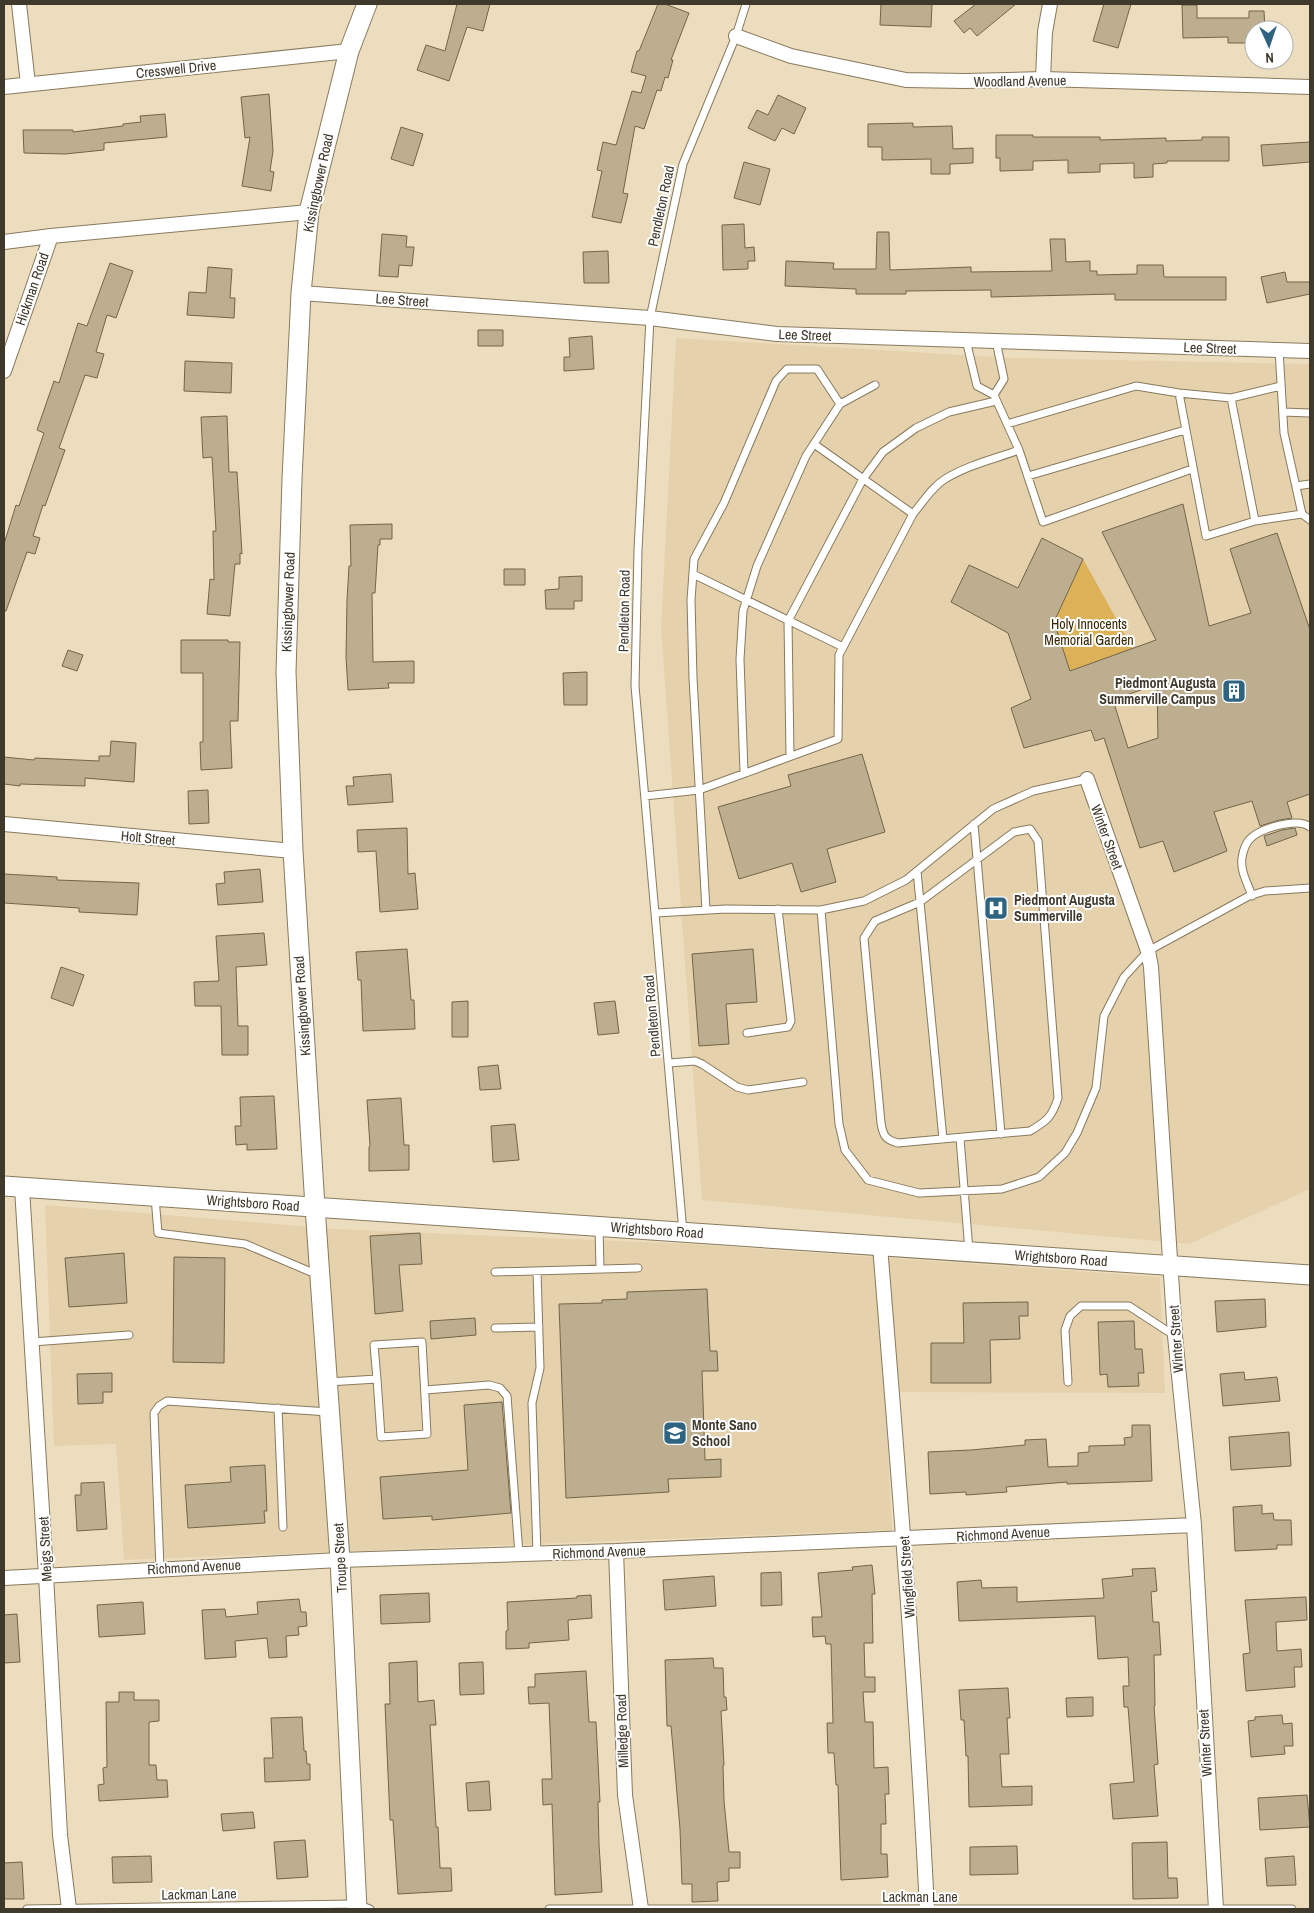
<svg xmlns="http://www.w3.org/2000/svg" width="1314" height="1913" viewBox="0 0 1314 1913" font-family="'Archivo Narrow',sans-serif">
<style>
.built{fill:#e5d1ac}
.green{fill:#dcb157}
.building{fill:#bdae90;stroke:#736549;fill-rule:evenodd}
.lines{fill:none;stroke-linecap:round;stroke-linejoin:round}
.lane-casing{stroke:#887a5e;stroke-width:9}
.street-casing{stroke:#887a5e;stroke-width:16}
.secondary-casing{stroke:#887a5e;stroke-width:21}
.lane{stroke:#fff;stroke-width:7}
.street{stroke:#fff;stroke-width:14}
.secondary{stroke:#fff;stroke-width:19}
.labels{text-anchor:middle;stroke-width:4;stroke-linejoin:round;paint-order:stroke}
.street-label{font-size:14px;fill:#3f392c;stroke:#fff}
.park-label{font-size:14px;fill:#372600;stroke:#fff}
.poi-label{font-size:14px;font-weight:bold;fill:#3f392c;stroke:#fff;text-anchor:start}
</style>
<rect width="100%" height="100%" fill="#edddbf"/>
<path class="built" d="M676,338L1013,358L1310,364V1189L1189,1244L702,1200L661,628Z
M45,1205L336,1229L688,1244L1160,1277L1165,1393L885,1392L892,1530L124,1560L116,1444L54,1446Z"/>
<path class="green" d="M1083,559L1133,649L1070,671L1054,622Z"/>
<path class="building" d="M457,4H490L483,31L467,27L449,81L417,70L426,45L445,51Z
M658,4H665L689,13L671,60H673L668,78L665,77L661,91L657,90L644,129L635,126L623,193L628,194L621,223L592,217L602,171L597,170L603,142L616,145L632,91L641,93L646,76L631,72L637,51H639Z
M881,4H932L931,27L880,25Z
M976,4H1016L977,36L970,28L964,33L954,21Z
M1104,4H1131L1118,48L1093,41Z
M1182,5H1197V18H1249V11H1264L1265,30H1254V43H1228V37L1183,38Z
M269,94L273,151L270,171L274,172L271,191L242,186L250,137L245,138L241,97Z
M778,95L806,108L794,134L782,128L775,141L748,128L757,110L768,115Z
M165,114L167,137L104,143V150L65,154L24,153L23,130H73V132L123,126V124L141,122L140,116Z
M913,123V127L952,126L953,149L973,148V163L950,164V174H931V159L882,160V147H868V124Z
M401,127L423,134L413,166L391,159Z
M996,135H1033V137H1100V140L1166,138V141L1202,140V137H1229V161H1167V163L1153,164V177L1134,178V163L1100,164V172L1068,173V160L1033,161V170L1000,171V158H996Z
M1310,142V162L1263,166L1261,145Z
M744,162L770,169L760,205L734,198Z
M744,224L745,248L754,247L755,261H748V269L723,270L722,225Z
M877,232H889L890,270L971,267V272L1052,271L1050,239H1065L1066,262L1090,261V271H1097V275L1137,274V265H1163L1164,277H1226V300H1115V294L991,297V290L906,291V294H856V289L785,286L786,261L834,263L833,269H876Z
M382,234L407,236L406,247H414L412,266L399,265L398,277L379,276Z
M608,251L609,283H584L583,252Z
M110,263L133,271L116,318L107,315L96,352L104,354L97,378L85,375L59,448L65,450L45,506L43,505L33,536L40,538L35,554L27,552L6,611H4V544L16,505L19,506L44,433L37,430L54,381L59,383L78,323L87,326Z
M208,267L232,269L230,298H235L234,318L187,315L189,292L206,293Z
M1285,272L1287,282H1310V294L1267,303L1261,277Z
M478,330H503V346H478Z
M592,336L594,369L564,371V357H570L569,338Z
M185,361L232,363L231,393L184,391Z
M227,416L229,472H237L242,554L240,553V564H235L230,616L207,614L210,579L214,580L213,531H216L212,457L203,458L201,417Z
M1183,504L1209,626L1251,613L1230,549L1277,533L1310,630V794L1287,802L1292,818L1279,820L1260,826L1252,801L1214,812L1227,851L1174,872L1163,841L1140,848L1104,738L1095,741L1091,730L1024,748L1011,708L1031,699L1008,633L951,602L969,565L1018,588L1042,538L1083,559L1054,622L1070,671L1156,640L1102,532ZM1157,684L1158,738L1128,748L1113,700Z
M392,524V539H380V545H378L375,593H372L373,662L414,661V683H388L389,688L348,690L346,657L347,600L349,566H351L350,525Z
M504,569H525V585H504Z
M582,576V601H574V609H546L545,590L559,589V577Z
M181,640H228V642H240L238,721H230L232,768L201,770L200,742H203V673H181Z
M68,650L83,655L77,671L62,666Z
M587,672V705H564L563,673Z
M111,741L136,743L134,782L85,778V786L20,784V786L4,784V757L34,760L35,758L99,761V756H110Z
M862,754L885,832L827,849L836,882L801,892L792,863L739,879L718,807L791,786L788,775Z
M391,774L393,802L348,805L346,786H354L353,777Z
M208,790L209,823L189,824L188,791Z
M407,828L408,874L415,873L418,909L380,912L376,851L358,852L357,830Z
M1295,828L1297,835L1267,846L1264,836L1282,830Z
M260,869L263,902L218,905L216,884L225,883L224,872Z
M4,874L57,877V880L139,883L137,915L79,912V908L4,903Z
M264,933L267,965L236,967L238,1026H248V1055H222L221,1006H195L194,982L219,981L216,936Z
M407,949L411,1000H414L415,1029L363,1031L361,980H358L356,952Z
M753,949L757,1002L726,1004L729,1044L699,1046L692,954Z
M61,967L84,975L73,1006L51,998Z
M468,1001V1037H452V1002Z
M615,1001L619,1033L598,1035L594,1003Z
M498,1065L501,1089L480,1090L478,1067Z
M274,1096L277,1149L247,1150V1144L236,1145L235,1126H241L240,1097Z
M401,1098L404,1145H409V1170L369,1171V1147L370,1146L367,1100Z
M515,1124L519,1160L493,1162L491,1126Z
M420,1233L422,1264L399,1265L403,1311L375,1314L370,1236Z
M124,1253L127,1303L69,1307L65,1258Z
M174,1257L225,1258L224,1363L173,1362Z
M707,1289L710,1351H717L718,1371H702L705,1460L721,1459V1477L668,1479L669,1492L566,1498L559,1304L602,1303V1300L627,1299V1292Z
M1265,1299L1266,1327L1217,1332L1215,1301Z
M1028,1302V1316H1019L1020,1339L990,1340L991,1383H931V1343H964L963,1303Z
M475,1318L476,1335L431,1339L430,1321Z
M1134,1321L1135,1349H1142L1144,1373H1138L1139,1386L1108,1387L1107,1374L1100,1375L1098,1322Z
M1244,1372L1245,1380L1277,1377L1280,1401L1223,1406L1220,1374Z
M112,1373V1392H103V1403L78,1404L77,1374Z
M502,1402L511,1513L432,1520V1516L383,1519L380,1477L468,1470L464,1405Z
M1132,1425H1150L1152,1481L1067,1484V1482L1006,1487L1007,1492L966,1495V1492L930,1494L928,1452L971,1450L1025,1445V1440L1046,1439L1048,1467L1078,1466V1453L1089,1452V1446L1125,1445L1124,1438L1132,1437Z
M1289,1432L1291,1466L1231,1470L1229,1437Z
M265,1465L267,1511H264L265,1523L188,1528L185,1485L231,1482L230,1467Z
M104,1482L107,1529L77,1531L75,1495H81V1483Z
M1262,1505V1514L1273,1513L1274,1520H1291L1292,1545H1277V1549L1235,1551L1233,1507Z
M872,1565L875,1594H872L873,1643H864L865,1677H875V1692H863L865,1722H873L874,1768L888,1767L889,1794H885L886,1824H881V1854H887L888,1877L841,1880L838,1785H836L834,1753H828L827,1723H833L831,1644H826L825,1636L813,1637L812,1617H822L818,1573L853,1570L852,1567Z
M1155,1568L1157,1591L1151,1592L1153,1622H1159L1161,1655H1154L1155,1706H1154L1158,1764L1154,1765L1158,1816L1113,1819L1110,1784L1134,1782L1128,1707H1124L1123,1686H1129L1128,1657L1098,1659L1095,1616L959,1621L957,1582L981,1580L982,1588L1017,1587V1602L1104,1598L1102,1579L1133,1576L1132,1569Z
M781,1572L782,1605L761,1606V1573Z
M714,1576L716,1606L665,1610L663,1580Z
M429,1593L430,1622L381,1624L380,1595Z
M591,1595L592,1618L568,1620L569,1640L529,1643V1648L506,1649V1631L508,1630L507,1602L577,1598V1596Z
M1306,1597L1307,1620L1276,1622L1277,1651L1301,1649L1302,1667H1294L1295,1687L1246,1691L1243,1654L1250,1653L1245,1600Z
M299,1599L301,1612H306L307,1626L298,1627L299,1635L286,1636L287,1657L269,1658L267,1638L235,1641L236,1657L205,1659L202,1610L225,1609L226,1617L258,1614L257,1602Z
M143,1602L145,1634L99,1637L97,1605Z
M17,1614L20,1662L4,1663V1615Z
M713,1658L714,1668H723L724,1697H726L727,1710L721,1711L724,1765H723L724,1801L729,1852H740V1868H729V1881L717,1882L718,1901L692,1902V1884H682L680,1829L674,1759L671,1726H667L665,1660Z
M417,1661L418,1702L434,1700L436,1725H430L436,1827H438L440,1868H451L452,1891L398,1894L393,1820H390L385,1704H390L389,1663Z
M483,1662L484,1694L460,1695L459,1663Z
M586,1671L589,1722H596L600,1802H598L599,1844L602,1892L555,1895L552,1804L543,1805L542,1779H552L549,1703L529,1704L528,1687H535V1674Z
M1008,1688L1010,1718H1007L1009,1754H1000L1002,1787L1032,1786V1805L969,1807L968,1756H966L964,1720H961L959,1690Z
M119,1692H134V1700H159V1721L149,1722V1765H156L157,1780H167L168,1797L99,1801L98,1785L104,1784L103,1768L107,1767L106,1702H119Z
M1093,1697V1716L1067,1717L1066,1698Z
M1282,1715L1283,1724L1292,1723L1293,1746H1284L1285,1754L1251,1757L1248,1721L1255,1720V1717Z
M302,1717L304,1751H306L307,1764H310V1780L265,1782L264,1758H273L271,1718Z
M489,1781L491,1810L468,1811L466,1783Z
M1307,1795L1310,1827L1260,1830L1258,1798Z
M253,1812L255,1828L223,1831L221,1814Z
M305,1840L308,1877L277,1879L274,1842Z
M1167,1842L1168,1878H1177L1178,1898L1133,1899L1132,1843Z
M1017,1846L1018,1874L970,1875V1847Z
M151,1856L152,1882L113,1883L112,1857Z
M1294,1856L1296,1885L1267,1886L1265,1858Z
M22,1862L24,1899H4V1863Z"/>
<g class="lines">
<g class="lane-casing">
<path id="lane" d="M966,340L977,386L994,395L1004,379L996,341
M1279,350L1284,433L1302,514L1310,520
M1179,393L1206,536L1255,521L1302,514
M994,395L1019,450L1043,522L1192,469
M1231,398L1255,521
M1283,412L1310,413
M1007,424L1136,386L1179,393L1231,398L1281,386
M814,444L913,514
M1028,476L1185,430
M1296,486L1310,484
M693,574L843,647
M790,756L788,621L863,479L883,452L916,428L949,412L996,401
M744,772L740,659L743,611L757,566L806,456L840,404L875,385
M645,796L699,790L838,739L839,655L913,514C923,502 932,487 945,479C968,465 994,459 1019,450
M974,824L1001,1134
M1030,829L1038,841L1058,1098C1052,1117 1047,1121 1030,1131L898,1143C886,1140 883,1136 881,1123L864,938L875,921L920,902L1014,832Z
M917,871L943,1139
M1252,896C1248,884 1240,871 1242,858C1243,851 1246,842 1252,837C1263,828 1298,817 1310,827
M706,910L693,678L691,600L694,559L724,503L776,381L787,369H817L840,404
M821,910L839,1124L845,1150L868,1180L919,1193L1002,1189L1039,1177L1065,1153L1077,1133L1096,1088L1104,1016L1124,977L1148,951L1249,896L1265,891L1310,888
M656,913L726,909L821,910L864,901L906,880L993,809L1033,791L1087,779
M747,1033L788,1027L791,1021L778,909
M669,1063L695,1061L702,1064L737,1087L748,1090L803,1082
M960,1138L969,1251
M155,1197L158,1233L245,1244L318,1275
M599,1227L600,1269
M683,1232L635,686L638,550L650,318L683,164L736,36L746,4
M495,1272L638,1268
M495,1328L539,1327
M32,1342L129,1335
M328,1382L377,1379L381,1437L427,1434L422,1342L374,1345L377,1379
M1068,1382L1065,1330L1070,1316L1081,1306H1129L1175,1336
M425,1390L489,1385L500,1388L507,1396L519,1554
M278,1408L283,1527
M537,1554L532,1403L540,1368L537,1271
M160,1569L154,1413L159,1406L167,1401L329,1412
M27,1909L356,1904L370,1909
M549,1909H1292"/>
</g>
<g class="street-casing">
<path id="street" d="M19,4L28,84
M736,36L791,56L906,80L965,81L1043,79L1310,87
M1043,79L1045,32L1050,4
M4,87L349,51
M4,242L51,236L309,212
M301,293L650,318L777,334L1310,351
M4,371L51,236
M1087,779L1148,951L1151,967L1175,1336L1194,1525L1216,1909
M4,824L293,851
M22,1188L46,1575L60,1835L69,1909
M880,1246C898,1467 916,1688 927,1909
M616,1551L625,1795L641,1909
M4,1578L340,1560L616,1551L1194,1525"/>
</g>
<g class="secondary-casing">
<path id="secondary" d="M4,1186L1310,1275
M357,1909L340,1560L315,1207L293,851L286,672L292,479L301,293L309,212L349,51L367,4"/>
</g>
<use href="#lane" class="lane"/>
<use href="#street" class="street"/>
<use href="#secondary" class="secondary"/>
</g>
<defs>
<g id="building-square" transform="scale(1.25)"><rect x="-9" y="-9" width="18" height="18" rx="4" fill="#2f6480" stroke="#fff"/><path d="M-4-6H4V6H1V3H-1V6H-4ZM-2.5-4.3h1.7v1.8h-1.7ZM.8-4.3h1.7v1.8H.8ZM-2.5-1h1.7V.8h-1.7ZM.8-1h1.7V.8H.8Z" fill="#fff"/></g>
<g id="hospital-square" transform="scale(1.25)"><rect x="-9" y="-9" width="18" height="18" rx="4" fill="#2f6480" stroke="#fff"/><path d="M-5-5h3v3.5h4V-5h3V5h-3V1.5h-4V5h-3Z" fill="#fff"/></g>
<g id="school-square" transform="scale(1.25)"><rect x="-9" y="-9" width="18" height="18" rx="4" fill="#2f6480" stroke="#fff"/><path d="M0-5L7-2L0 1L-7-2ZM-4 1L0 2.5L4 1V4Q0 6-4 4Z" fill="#fff"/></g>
</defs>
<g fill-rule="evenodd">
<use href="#building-square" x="1234" y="691"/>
<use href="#hospital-square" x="996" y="908"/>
<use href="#school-square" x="675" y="1433"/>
</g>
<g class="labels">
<g class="street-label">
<text transform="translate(176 69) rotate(-6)" y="5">Cresswell Drive</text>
<text transform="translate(1020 81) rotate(-1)" y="5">Woodland Avenue</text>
<text transform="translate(318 183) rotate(-78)" y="5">Kissingbower Road</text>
<text transform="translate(661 206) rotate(-78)" y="5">Pendleton Road</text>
<text transform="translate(32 289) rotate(-71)" y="5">Hickman Road</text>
<text transform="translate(402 300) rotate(4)" y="5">Lee Street</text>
<text transform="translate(805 335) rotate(2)" y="5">Lee Street</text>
<text transform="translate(1210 348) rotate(2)" y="5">Lee Street</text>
<text transform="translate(288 602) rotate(-88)" y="5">Kissingbower Road</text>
<text transform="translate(624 611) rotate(-89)" y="5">Pendleton Road</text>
<text transform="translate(1107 837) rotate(70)" y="5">Winter Street</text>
<text transform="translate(148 838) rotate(5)" y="5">Holt Street</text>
<text transform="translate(302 1006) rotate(-94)" y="5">Kissingbower Road</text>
<text transform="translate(652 1016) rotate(-95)" y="5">Pendleton Road</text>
<text transform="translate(253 1203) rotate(4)" y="5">Wrightsboro Road</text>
<text transform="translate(657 1230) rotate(4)" y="5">Wrightsboro Road</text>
<text transform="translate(1061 1258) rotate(4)" y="5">Wrightsboro Road</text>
<text transform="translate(1176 1339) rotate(-94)" y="5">Winter Street</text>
<text transform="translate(1003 1534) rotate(-3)" y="5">Richmond Avenue</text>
<text transform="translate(45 1549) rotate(-93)" y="5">Meigs Street</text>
<text transform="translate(599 1552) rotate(-2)" y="5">Richmond Avenue</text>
<text transform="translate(340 1558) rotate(-93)" y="5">Troupe Street</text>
<text transform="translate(194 1567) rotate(-3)" y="5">Richmond Avenue</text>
<text transform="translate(907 1577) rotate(-94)" y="5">Wingfield Street</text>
<text transform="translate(622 1731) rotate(-92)" y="5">Milledge Road</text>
<text transform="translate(1205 1743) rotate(-93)" y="5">Winter Street</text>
<text transform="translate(199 1894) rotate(-1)" y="5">Lackman Lane</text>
<text x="920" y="1902">Lackman Lane</text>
</g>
<g class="park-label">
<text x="1089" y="629">Holy Innocents<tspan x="1089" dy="16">Memorial Garden</tspan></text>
</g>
<g class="poi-label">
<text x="1216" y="688" text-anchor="end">Piedmont Augusta<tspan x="1216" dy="16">Summerville Campus</tspan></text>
<text x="1014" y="905">Piedmont Augusta<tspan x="1014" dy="16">Summerville</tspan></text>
<text x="692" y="1430">Monte Sano<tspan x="692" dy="16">School</tspan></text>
</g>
</g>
<rect width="1314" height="1913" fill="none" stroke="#3f392c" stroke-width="10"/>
<g transform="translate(1269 45) rotate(177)"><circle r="24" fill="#ffffff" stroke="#b2b0ab"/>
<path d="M0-4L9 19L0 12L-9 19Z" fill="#2f6480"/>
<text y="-8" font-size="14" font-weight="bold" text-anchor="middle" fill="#3f392c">N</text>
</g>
</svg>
